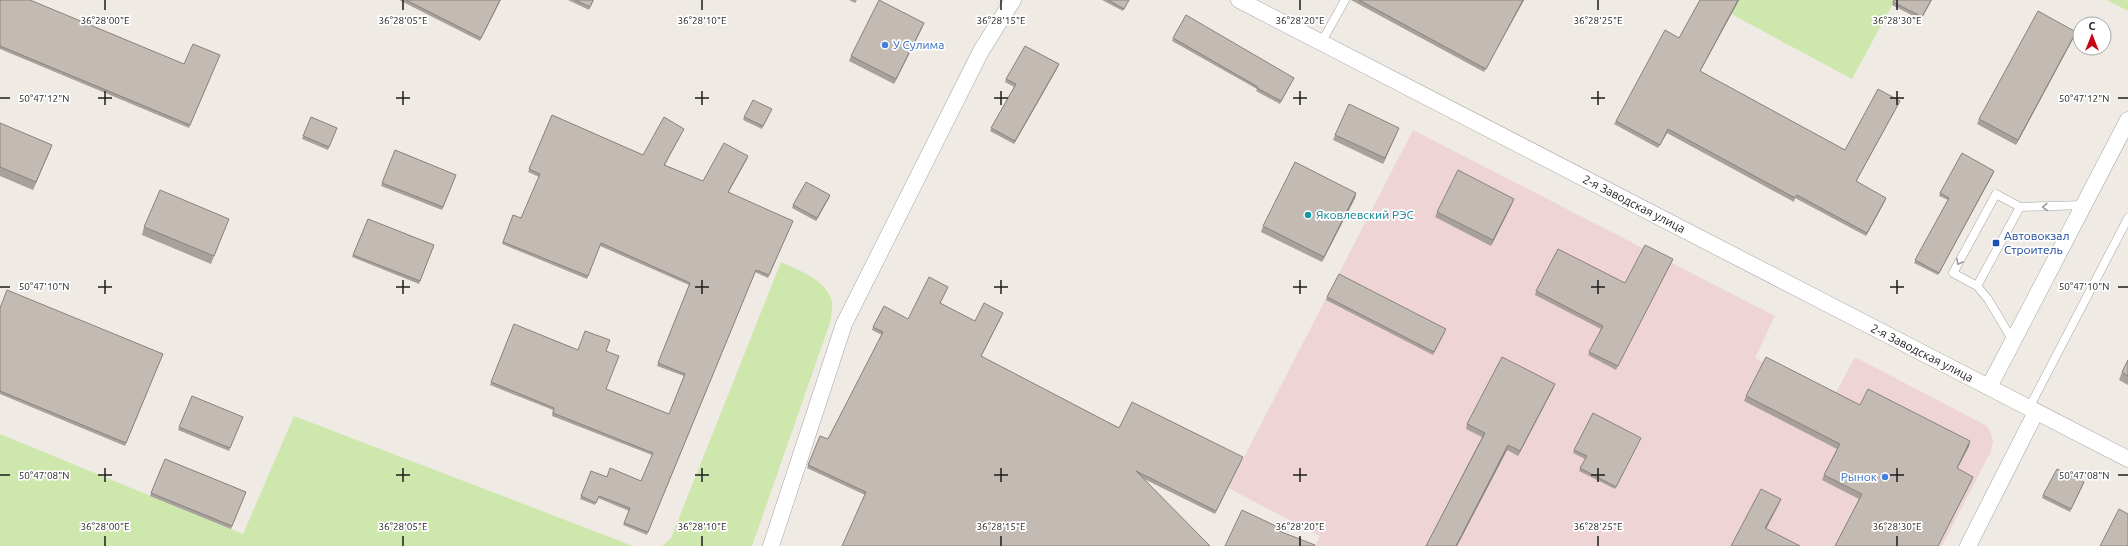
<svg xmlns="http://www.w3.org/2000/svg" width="2128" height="546" viewBox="0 0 2128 546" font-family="Ubuntu,sans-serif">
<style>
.commercial{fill:#efd4d5}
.grass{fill:#cee7ac}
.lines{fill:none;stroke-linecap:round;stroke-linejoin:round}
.lane-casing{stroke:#a5a5a5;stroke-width:9}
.street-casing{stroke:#a5a5a5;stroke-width:17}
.lane{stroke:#fff;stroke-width:8}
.street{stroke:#fff;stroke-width:16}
.wall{fill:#a8a09b}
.shaded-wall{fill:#88827e}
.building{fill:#c3bab4;stroke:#88827e}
.oneway{stroke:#9a9a9a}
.ticks{fill:none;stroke:#1e1e1e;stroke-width:1.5}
.shop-dot{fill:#3f7fe0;stroke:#fff;stroke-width:1.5}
.culture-dot{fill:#0f9aa8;stroke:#fff;stroke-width:1.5}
.transit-dot{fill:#1a4fb4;stroke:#fff;stroke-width:1.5}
.labels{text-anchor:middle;stroke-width:3.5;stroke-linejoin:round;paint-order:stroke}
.shop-label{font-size:12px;fill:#366cbe;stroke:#fff;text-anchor:start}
.street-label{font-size:12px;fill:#1e1e1e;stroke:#fff}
.culture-label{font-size:12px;fill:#0d838f;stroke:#fff;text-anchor:start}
.transit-label{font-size:12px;fill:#164399;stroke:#fff;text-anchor:start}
.ticks-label{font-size:10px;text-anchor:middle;fill:#1e1e1e;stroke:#fff;stroke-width:3.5;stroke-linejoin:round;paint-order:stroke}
</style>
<rect width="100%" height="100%" fill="#efebe4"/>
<path class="commercial" d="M1413,130L1775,316L1755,358L1833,398L1855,357L1987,426L1991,433L1993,442L1991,451L1942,546H1315L1320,536L1228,488Z"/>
<path class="grass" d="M1739,0H1895L1852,79L1731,14Z
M2107,0H2128V11Z
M781,262C800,271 825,279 832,301C833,306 831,314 831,320L752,546H662L671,538Z
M294,416L633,546H0V434L243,534Z"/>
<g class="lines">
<g class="lane-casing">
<path id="lane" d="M1321,43L1345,0
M1977,286L2020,207
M2013,341L1988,299L1977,286L1953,273L1996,194L2020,207L2084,205
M2029,408L2128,218"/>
</g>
<g class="street-casing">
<path id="street" d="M1239,0L2128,459
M1989,387L2128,120
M771,546L844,324L981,51L1013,0
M1968,546L2036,412"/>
</g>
<use href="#lane" class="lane"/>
<use href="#street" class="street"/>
</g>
<path class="wall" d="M0,0L184,64L220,55L189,128L0,49Z
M399,0H501L480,41Z
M568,0H594L589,10Z
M849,0H857L855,3Z
M1102,0H1129L1123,11Z
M1351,0H1524L1484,72Z
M1700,0H1739L1700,72L1845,150L1900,101L1898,105L1856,182L1885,201L1866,236L1795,198L1794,202L1667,133L1658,148L1614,124L1616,121L1679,38Z
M1894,0H1932L1921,20L1892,5Z
M924,23L922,28L894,84L849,61L851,56Z
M2076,32L2074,37L2016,145L1977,124L1979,119Z
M1173,38L1294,78L1280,104L1256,91L1257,89L1172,41Z
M1058,67L1014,144L990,131L1014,87L1005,82L1006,79Z
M772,109L762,129L743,120L744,117Z
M552,115L643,155L684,129L665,165L703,181L747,159L728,193L793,221L768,278L755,272L647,535L623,525L629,511L598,498L595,505L580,499L591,471L607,477L641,481L652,455L552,416L553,410L490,385L514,324L578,350L606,351V389L669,414L684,376L657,366L689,285L600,246L587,279L502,244L513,215L521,218L539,177L528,172Z
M311,117L337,128L328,150L302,139Z
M0,123L52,145L33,190L0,176Z
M1399,128L1383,164L1333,140L1335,135Z
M395,150L456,175L442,210L381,186Z
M1993,174L1938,275L1914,263L1948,200L1939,196L1940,193Z
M1356,193L1355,198L1322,262L1261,232L1263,226Z
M829,198L816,221L792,208L793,205Z
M1512,204L1491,246L1435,217L1437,212Z
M368,219L434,245L419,284L352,257Z
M226,226L211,264L142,235L144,227Z
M1673,259L1671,263L1616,370L1588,355L1601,329L1535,295L1536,291L1625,283Z
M947,290L940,303L975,321L1002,316L981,357L1119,428L1242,460L1215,514L1142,478L865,495L807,468L820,436L828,439L882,335L872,330L873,327L908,319Z
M1327,297L1445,332L1433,355L1326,300Z
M0,308L163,354L125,446L0,394Z
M2128,360V385L2119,380L2122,372Z
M1555,384L1553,389L1518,456L1507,450L1457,546H1426L1482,437L1466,429L1467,424Z
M192,396L243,417L229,451L178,430Z
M1746,396L1860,405L1969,446L1957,469L1973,477L1971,482L1938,546H1835L1859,499L1822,480L1824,475L1837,449L1744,401Z
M1641,438L1615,489L1579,471L1585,459L1573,453L1574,450Z
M165,459L246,492L231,529L150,496Z
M2083,485L2070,512L2042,498L2043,495Z"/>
<path class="shaded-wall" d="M1523,0H1524L1484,72L1486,69Z
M1738,0H1739L1698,75L1700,71Z
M924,23L922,28L894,84L896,79Z
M2076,32L2074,37L2016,145L2018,140Z
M1059,64L1058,67L1014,144L1015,141Z
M1900,101L1898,105L1854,185L1856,181Z
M1399,128L1397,133L1383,164L1385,158Z
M1668,129L1667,133L1658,148L1660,145Z
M52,145L49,153L33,190L36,182Z
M748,156L747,159L727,195L728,192Z
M1994,171L1993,174L1938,275L1939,273Z
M1356,193L1355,198L1322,262L1324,257Z
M830,195L829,198L816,221L817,218Z
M1886,198L1885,201L1866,236L1867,233Z
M1514,199L1512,204L1491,246L1493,240Z
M1555,384L1553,389L1518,456L1520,451Z
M1970,441L1969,446L1955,473L1957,468Z
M1508,445L1507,450L1457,546H1456Z
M1973,477L1971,482L1938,546Z
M1781,499L1779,504L1764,533L1765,528Z"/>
<path class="building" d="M0,0H30L184,64L193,44L220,55L190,125L0,46Z
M406,0H500L481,38Z
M575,0H593L590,7Z
M879,0L924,23L896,79L851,56Z
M1108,0H1129L1124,9Z
M1359,0H1523L1486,69Z
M1700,0H1738L1700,71L1845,150L1878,89L1900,101L1856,181L1886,198L1867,233L1797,195L1795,198L1668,129L1660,145L1616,121L1665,30L1679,38Z
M1894,0H1931L1922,17L1893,2Z
M2038,11L2076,32L2018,140L1979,119Z
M1186,15L1294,78L1281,101L1257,88L1258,87L1173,38Z
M1025,46L1059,64L1015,141L991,128L1016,84L1006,79Z
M753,100L772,109L763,126L744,117Z
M1349,104L1399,128L1385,158L1335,135Z
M552,115L643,155L664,117L684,129L664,165L703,181L724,143L748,156L728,192L793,221L769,275L756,270L648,532L624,523L630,508L599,496L596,503L581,496L591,471L607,477L610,468L641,481L653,453L553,413L554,408L491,382L514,324L578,350L585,331L610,340L606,351L619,356L606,389L669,414L685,374L658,363L690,283L601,243L588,276L503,242L513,215L521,218L540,174L529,169Z
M311,117L337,128L329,147L303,136Z
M0,123L52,145L36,182L0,167Z
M395,150L456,175L443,207L382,183Z
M1962,153L1994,171L1939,273L1915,260L1949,198L1940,193Z
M1295,162L1356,193L1324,257L1263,226Z
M1458,170L1514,199L1493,240L1437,212Z
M806,182L830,195L817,218L793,205Z
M160,190L229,219L214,256L144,227Z
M368,219L434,245L420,281L353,255Z
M1645,245L1673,259L1618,366L1589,352L1603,326L1536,291L1558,249L1625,283Z
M1339,274L1446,329L1434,352L1327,297Z
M929,277L948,287L940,303L975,321L984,303L1003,313L981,356L1119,428L1132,402L1243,457L1216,511L1136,471L1210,546H842L866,492L808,465L820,436L828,439L883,332L873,327L884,306L908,319Z
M7,290L163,354L126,443L0,391V308Z
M1502,357L1555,384L1520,451L1508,445L1456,546H1457H1426L1485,433L1467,424Z
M1766,357L1860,405L1868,389L1970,441L1957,468L1973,477L1938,546H1835L1862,494L1824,475L1840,444L1746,396Z
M2128,360V376L2122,372Z
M192,396L243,417L230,448L179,427Z
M1593,413L1641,438L1616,487L1580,468L1587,456L1574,450Z
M165,459L246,492L232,526L151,493Z
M2057,469L2084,482L2071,509L2043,495Z
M1761,489L1781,499L1765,528L1800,546H1731Z
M2119,509L2128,514V546H2100Z
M1242,510L1280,528L1279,531L1315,545V546H1225Z"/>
<defs><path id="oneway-chevron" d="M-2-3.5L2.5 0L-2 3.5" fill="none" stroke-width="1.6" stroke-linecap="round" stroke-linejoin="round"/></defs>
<g class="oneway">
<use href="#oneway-chevron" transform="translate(2045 207) rotate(178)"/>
<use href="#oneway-chevron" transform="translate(1959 262) rotate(119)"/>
</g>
<path class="ticks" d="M105,0V10M403,0V10M702,0V10M1001,0V10M1300,0V10M1598,0V10M1897,0V10M105,91V105M403,91V105M702,91V105M1001,91V105M1300,91V105M1598,91V105M1897,91V105M0,98H10M98,98H112M396,98H410M695,98H709M994,98H1008M1293,98H1307M1591,98H1605M1890,98H1904M2118,98H2128M105,280V294M403,280V294M702,280V294M1001,280V294M1300,280V294M1598,280V294M1897,280V294M0,287H10M98,287H112M396,287H410M695,287H709M994,287H1008M1293,287H1307M1591,287H1605M1890,287H1904M2118,287H2128M105,468V482M403,468V482M702,468V482M1001,468V482M1300,468V482M1598,468V482M1897,468V482M0,475H10M98,475H112M396,475H410M695,475H709M994,475H1008M1293,475H1307M1591,475H1605M1890,475H1904M2118,475H2128M105,536V546M403,536V546M702,536V546M1001,536V546M1300,536V546M1598,536V546M1897,536V546"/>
<g class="shop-dot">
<circle cx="885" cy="45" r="4"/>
<circle cx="1885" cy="477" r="4"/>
</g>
<circle class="culture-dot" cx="1308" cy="215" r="4"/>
<rect class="transit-dot" x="1992" y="239" width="8" height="8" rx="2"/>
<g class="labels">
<g class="shop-label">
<text x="893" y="49">У Сулима</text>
<text x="1877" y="481" text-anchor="end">Рынок</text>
</g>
<g class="street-label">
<text transform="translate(1634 204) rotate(27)" y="4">2-я Заводская улица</text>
<text transform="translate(1922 353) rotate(27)" y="4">2-я Заводская улица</text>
</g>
<g class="culture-label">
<text x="1316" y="219">Яковлевский РЭС</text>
</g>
<g class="transit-label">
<text x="2004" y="240">Автовокзал<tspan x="2004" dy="14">Строитель</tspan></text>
</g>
</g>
<g class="ticks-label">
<text x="105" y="24">36°28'00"E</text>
<text x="403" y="24">36°28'05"E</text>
<text x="702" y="24">36°28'10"E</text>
<text x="1001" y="24">36°28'15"E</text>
<text x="1300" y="24">36°28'20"E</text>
<text x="1598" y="24">36°28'25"E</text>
<text x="1897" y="24">36°28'30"E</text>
<text x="44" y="102">50°47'12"N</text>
<text x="2084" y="102">50°47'12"N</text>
<text x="44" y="290">50°47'10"N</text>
<text x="2084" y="290">50°47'10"N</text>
<text x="44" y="479">50°47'08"N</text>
<text x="2084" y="479">50°47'08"N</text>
<text x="105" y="530">36°28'00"E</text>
<text x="403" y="530">36°28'05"E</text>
<text x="702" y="530">36°28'10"E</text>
<text x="1001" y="530">36°28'15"E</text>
<text x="1300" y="530">36°28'20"E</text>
<text x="1598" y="530">36°28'25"E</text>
<text x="1897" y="530">36°28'30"E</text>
</g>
<g transform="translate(2092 36)"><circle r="19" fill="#ffffff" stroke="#a5a5a5"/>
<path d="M0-3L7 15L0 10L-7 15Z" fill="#c60616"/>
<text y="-6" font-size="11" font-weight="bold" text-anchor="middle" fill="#1e1e1e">С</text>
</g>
</svg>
